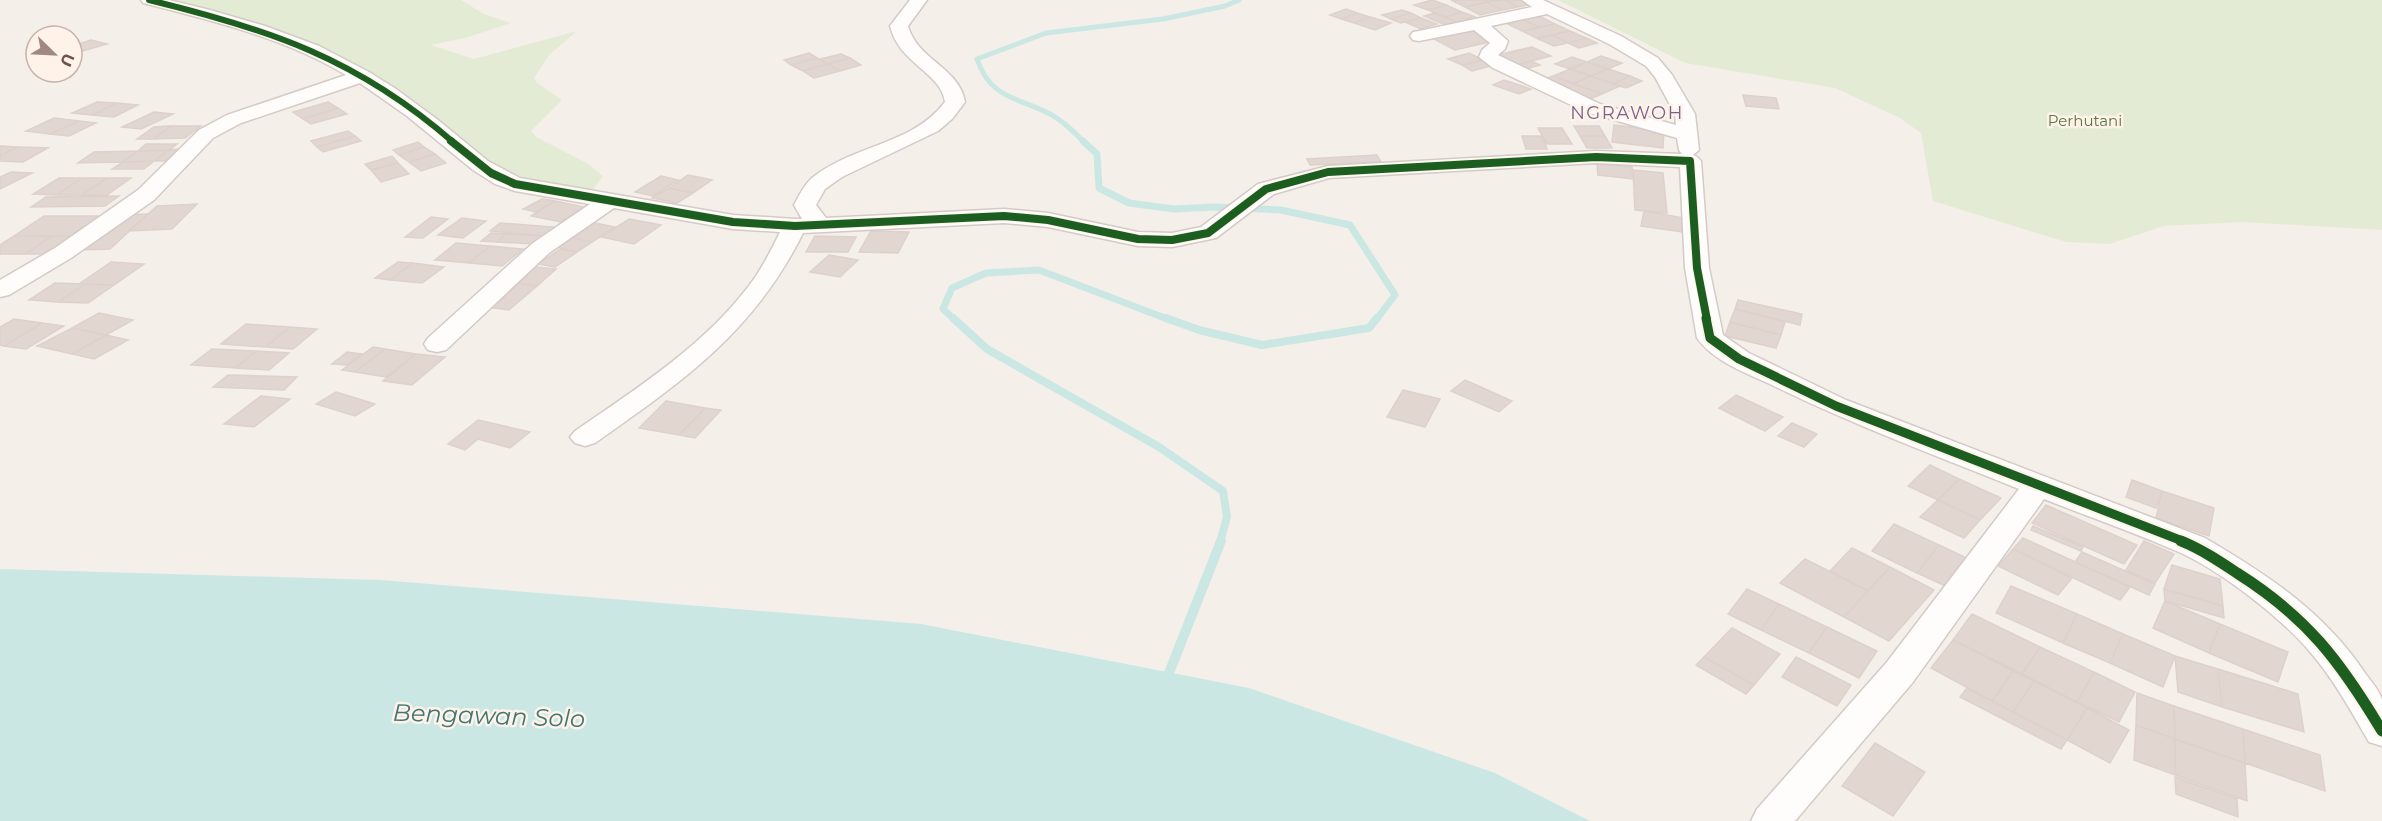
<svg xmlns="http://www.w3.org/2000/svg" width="2382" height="821" viewBox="0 0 2382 821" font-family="Montserrat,sans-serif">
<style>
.green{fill:#e4ebd4}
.water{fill:#cbe7e4}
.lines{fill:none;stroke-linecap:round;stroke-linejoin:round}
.stream-far3{stroke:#cbe7e4;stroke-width:5}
.stream-far2{stroke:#cbe7e4;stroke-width:7}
.stream-far1{stroke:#cbe7e4;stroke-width:8}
.stream{stroke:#cbe7e4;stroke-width:10}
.building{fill:#e1d6d0;stroke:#ded1cb;stroke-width:1.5}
.minor-casing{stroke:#d4cac6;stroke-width:3}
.minor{fill:#fefdfc;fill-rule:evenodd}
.cycleway-far3-casing{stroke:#fef2e9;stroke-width:8}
.cycleway-far2-casing{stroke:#fef2e9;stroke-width:10}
.cycleway-far1-casing{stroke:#fef2e9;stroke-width:13}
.cycleway-casing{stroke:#fef2e9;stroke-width:15}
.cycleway-far3{stroke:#1b5e20;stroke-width:6}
.cycleway-far2{stroke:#1b5e20;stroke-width:8}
.cycleway-far1{stroke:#1b5e20;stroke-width:9}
.cycleway{stroke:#1b5e20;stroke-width:11}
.labels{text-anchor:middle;stroke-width:5;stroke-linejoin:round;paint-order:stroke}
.far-park-label{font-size:15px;fill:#5b7743;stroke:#fef2e9}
.far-quarter-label{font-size:18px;letter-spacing:1.5px;fill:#79638d;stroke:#fef2e9}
.near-water-label{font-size:24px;font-style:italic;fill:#407676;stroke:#fef2e9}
</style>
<rect width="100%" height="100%" fill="#f5efe9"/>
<path class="green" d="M166,0H461L484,14L511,23L465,38L431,45L474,59L577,31L549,55L534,78L537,83L562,100L531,131L536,137L587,163L603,176L592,191L504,174L439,121L370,74L319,47L249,20Z
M1558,0H2382V230L2242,222L2164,226L2109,244L2066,242L1933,201L1921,133L1900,118L1835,88L1685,63Z"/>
<path class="water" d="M0,569L380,580L921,624L1249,688L1495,773L1590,821H0Z"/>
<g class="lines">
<path class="stream-far3" d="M1084,142C1073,131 1062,120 1048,113C1016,97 990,98 977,59L1046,33L1163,19L1225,6L1239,0"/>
<path class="stream-far2" d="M1083,141L1097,154L1099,188L1129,203L1174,209L1215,207L1281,210L1350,225L1395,295L1376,320
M955,320L943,309L952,288L986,273L1039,270L1170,320"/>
<path class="stream-far1" d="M953,318L987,349L1159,447L1223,491L1227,517L1220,542
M1166,318L1199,330L1262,345L1369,328L1377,318"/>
<path class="stream" d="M1169,673L1221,541"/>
</g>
<path class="building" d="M1432,0L1446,5L1428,10L1414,5Z
M1451,0H1498L1465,7Z
M1504,0H1522L1531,4L1518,7Z
M1504,0L1518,7L1502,10L1486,2Z
M1486,2L1502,10L1480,15L1465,7Z
M1446,5L1462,12L1445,17L1428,10Z
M1346,9L1357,13L1341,19L1330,15Z
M1402,10L1411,13L1391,19L1382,15Z
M1462,12L1475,17L1457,22L1445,17Z
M1357,13L1370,17L1354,23L1341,19Z
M1411,13L1421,18L1401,23L1391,19Z
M1434,13L1457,22L1446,25L1424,16Z
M1537,15L1555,24L1539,27L1521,18Z
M1370,17L1391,23L1375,30L1354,23Z
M1421,18L1437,24L1421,29L1405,22Z
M1519,18L1539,27L1522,31L1502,21Z
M1555,24L1570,31L1536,38L1522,31Z
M1470,29L1494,41L1455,50L1432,38Z
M1570,31L1586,38L1568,43L1552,35Z
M1552,35L1568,43L1554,46L1538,39Z
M1586,38L1597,43L1579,48L1568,43Z
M91,40L107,44L72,54V46Z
M1532,47L1551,56L1516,65L1497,55Z
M809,53L817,58L791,65L784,60Z
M1469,53L1483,60L1462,65L1448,59Z
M841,54L850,58L828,64L820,59Z
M1601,56L1622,63L1608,69L1587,62Z
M1572,57L1587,62L1570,69L1555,64Z
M817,58L828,64L803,71L791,65Z
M850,58L861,65L840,71L828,64Z
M1483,60L1494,65L1472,71L1462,65Z
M1531,61L1540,65L1525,69L1517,65Z
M1587,62L1608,69L1591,76L1570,69Z
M828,64L840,71L814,78L803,71Z
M1570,69L1591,76L1573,84L1553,76Z
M1608,69L1630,76L1613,84L1591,76Z
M1553,76L1602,94L1590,99L1541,80Z
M1591,76L1620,86L1602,94L1573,84Z
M1630,76L1642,81L1626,88L1613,84Z
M1504,80L1531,89L1519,94L1493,85Z
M1743,95L1776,98L1779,109L1746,106Z
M97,102L117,103L92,115L72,113Z
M328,102L338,108L303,119L293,112Z
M117,103L138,105L114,117L92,115Z
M338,108L347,114L311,124L303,119Z
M154,112L173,114L141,129L122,127Z
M54,118L79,121L50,134L26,131Z
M79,121L96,123L69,136L50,134Z
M1614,125L1664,131L1663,148L1612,142Z
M171,126L154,139H137L154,127Z
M171,126H201L185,138L154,139Z
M1574,126H1599L1605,136H1580Z
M1538,128H1562L1572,144H1547Z
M348,131L355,136L317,147L311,141Z
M355,136L361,141L323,152L317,147Z
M1522,136H1542L1547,149H1526Z
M1580,136H1605L1612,148H1587Z
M418,142L424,147L399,155L393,150Z
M146,144H177L169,150L138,151Z
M0,146L17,147L0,156Z
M17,147L48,148L23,162L0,161V156Z
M424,147L435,154L409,162L399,155Z
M180,149L165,161H154L169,150Z
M169,150L154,161L123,162L138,151Z
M138,151L123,162L78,163L94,152Z
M435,154L446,163L421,171L409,162Z
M1377,155L1381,162L1310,165L1307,159Z
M392,156L398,163L371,170L365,164Z
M154,161L144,169H112L123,162Z
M398,163L409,174L381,182L371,170Z
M1597,164L1632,167L1633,179L1598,175Z
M1633,170L1663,173L1667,213L1635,210Z
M11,172L32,173L0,189V177Z
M688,175L712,180L693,193L669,188Z
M661,176L678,180L653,196L635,192Z
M59,178H82L57,195L33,194Z
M82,178H107L82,195H57Z
M107,178H131L107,195H82Z
M669,188L693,193L677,203L652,198Z
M119,196L105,206L31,207L46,197Z
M542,199L555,201L536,212L523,209Z
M555,201L584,207L561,222L531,216Z
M197,204L172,229L129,231L157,206Z
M1644,211L1684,218L1682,232L1641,226Z
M148,214L110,249L78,250L118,215Z
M44,216H104L76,236H14Z
M431,217L448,219L423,238L405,237Z
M462,218L486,221L463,238L438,235Z
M629,219L661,225L634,244L601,237Z
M586,221L615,227L592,242L563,236Z
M500,223L554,227L544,236L490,231Z
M871,231L909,232L898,253L859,252Z
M491,233L506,234L497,242L481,241Z
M506,234L544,236L535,244L497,242Z
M14,236H52L26,254H0V245Z
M52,236H76L50,254H26Z
M563,236L592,242L577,252L547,245Z
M815,236L856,237L848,252H806Z
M456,243L490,246L469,263L435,260Z
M490,246L523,249L502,266L469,263Z
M560,249L577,252L555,267L538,264Z
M829,255L858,260L840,277L810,272Z
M111,262L144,264L114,285L79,284Z
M398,262L413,263L390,280L375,278Z
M413,263L444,267L422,283L390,280Z
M526,266L556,269L537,286L507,282Z
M507,282L537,286L509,310L478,306Z
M55,283L85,284L58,302L29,300Z
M85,284L114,285L88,303L58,302Z
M1738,300L1802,314L1800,325L1735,309Z
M1735,309L1785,322L1781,335L1730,322Z
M99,313L133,320L106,335L72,328Z
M14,319L42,323L4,346L0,345V327Z
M1730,322L1781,335L1776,348L1725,336Z
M42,323L64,326L26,349L4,346Z
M246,324L290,327L265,347L221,344Z
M290,327L317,329L293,349L265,347Z
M72,328L106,335L72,354L37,346Z
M106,335L128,340L94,359L72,354Z
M373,347L385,349L355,372L342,370Z
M212,349L256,351L236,368L191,365Z
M385,349L416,354L386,377L355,372Z
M256,351L289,353L269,370L236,368Z
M347,352L362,354L347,365L332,364Z
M416,354L445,357L412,385L383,381Z
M228,375L297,377L284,390L213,387Z
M1465,380L1512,401L1499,412L1451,391Z
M1403,390L1440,399L1425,427L1387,417Z
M336,392L375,404L355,416L316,404Z
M1736,395L1783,417L1765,431L1719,408Z
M261,396L290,399L254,427L224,424Z
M666,401L705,408L679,435L639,428Z
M705,408L721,410L695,438L679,435Z
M478,420L530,432L510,448L478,439L465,450L448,444Z
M1792,423L1817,434L1804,447L1778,436Z
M1930,465L1959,479L1938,500L1908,486Z
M1959,479L2001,498L1980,520L1938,500Z
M2132,480L2162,491L2156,508L2126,497Z
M2162,491L2214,508L2209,536L2156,518Z
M1938,500L1980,520L1964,538L1920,517Z
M2046,505L2137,545L2124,564L2032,523Z
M1894,524L1939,545L1917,573L1872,551Z
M2033,526L2083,547L2081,551L2031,530Z
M2023,538L2130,587L2120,600L2013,549Z
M2144,541L2174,554L2155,583L2126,570Z
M1939,545L1975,562L1954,590L1917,573Z
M1852,548L1890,567L1868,591L1830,571Z
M2013,549L2072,578L2058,595L1998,566Z
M2082,552L2155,584L2149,595L2075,562Z
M1805,559L1868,591L1844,617L1780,583Z
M2172,565L2220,579L2223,606L2164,589Z
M1890,567L1934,590L1889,641L1844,617Z
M2011,586L2077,614L2063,643L1996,613Z
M1747,589L1779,604L1761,630L1728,614Z
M2164,589L2223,606L2224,618L2165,601Z
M2165,601L2220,624L2209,653L2153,628Z
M1779,604L1827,627L1809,653L1761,630Z
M1972,614L2040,647L2022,674L1953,640Z
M2077,614L2123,634L2110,663L2063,643Z
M2220,624L2288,652L2278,682L2209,653Z
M1827,627L1877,651L1859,678L1809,653Z
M1732,628L1780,654L1754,685L1704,657Z
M2123,634L2175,656L2163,687L2110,663Z
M1953,640L2013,671L1992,701L1931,668Z
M2040,647L2094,672L2077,702L2022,674Z
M2175,656L2218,669L2222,707L2178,692Z
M1704,657L1754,685L1746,694L1696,665Z
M1796,657L1851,685L1837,706L1782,677Z
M2218,669L2298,694L2304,732L2222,707Z
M2013,671L2034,681L2013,712L1992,701Z
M2094,672L2135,692L2119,722L2077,702Z
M2034,681L2087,708L2067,740L2013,712Z
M1967,688L2067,740L2061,749L1960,697Z
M2137,693L2174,706L2175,739L2136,725Z
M2174,706L2243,729L2245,763L2175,739Z
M2087,708L2129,730L2110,763L2067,740Z
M2136,725L2175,739V775L2134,760Z
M2243,729L2320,755L2325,791L2245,763Z
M2175,739L2245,763L2247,801L2175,775Z
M1875,743L1925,772L1893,816L1842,786Z
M2175,777L2237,799L2238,817L2176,794Z"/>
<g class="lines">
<g class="minor-casing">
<path id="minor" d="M141,0H169L210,10L265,26L319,46L369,72L396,89L438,120L488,161L520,178L733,215L795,219H802L794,205C799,196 804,185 812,178C852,145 913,145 945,102C941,72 899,64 890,26L910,0H927L908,26C917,60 959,67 965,102L952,119L938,131L842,177L825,189L816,205L826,218L1004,209L1048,213L1138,232L1172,233L1201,227L1258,184L1328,166L1596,151L1682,154L1679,150L1677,138L1586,112L1493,68L1479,57L1482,50L1490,43L1474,30L1419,41L1413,40L1410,36L1413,32L1419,31L1532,7L1522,0H1543L1621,36L1658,58L1672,75L1695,114L1699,150L1693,155L1697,157L1701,161L1709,268L1723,335L1749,353L1846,400L2205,538C2268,575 2324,612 2365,673C2370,680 2380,691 2382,700C2382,714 2382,732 2382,746L2369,742C2351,711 2334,680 2311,653C2282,618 2222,572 2181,553C2136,533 2089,517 2044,499L1913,682L1795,821H1751L1757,809L1887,662L2019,489C1935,455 1851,424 1770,384C1746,373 1713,361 1697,338L1685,268L1680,167L1596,163L1329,178L1274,194L1216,238L1172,247L1138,246L1048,227L1004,223L803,233C754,332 683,381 595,443L585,446L575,443L570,437L575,431C639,387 711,341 756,276C765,262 773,247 780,232L733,229L614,208L549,253L446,350L437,352L428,350L424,344L428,338L533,243L590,204L515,191L495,184L473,170L407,116L360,83L241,123L213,138L154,200L71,258L9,295L0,297V280L55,248L138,190L199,130L227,115L346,75C284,38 213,21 143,3ZM1547,14L1609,44L1646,66L1655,77L1675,114L1676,125L1600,104L1498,55L1505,49L1508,41L1491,26Z"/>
</g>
<use href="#minor" class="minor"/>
<g class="cycleway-far3-casing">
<path id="cycleway-far3" d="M149,0C269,29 358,59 453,142"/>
</g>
<g class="cycleway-far2-casing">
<path id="cycleway-far2" d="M451,141L491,173L515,184L733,222L795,226L1004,216L1048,220L1138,239L1172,240L1208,233L1266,189L1328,172L1596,157L1690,161L1697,268L1707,320"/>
</g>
<g class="cycleway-far1-casing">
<path id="cycleway-far1" d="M1706,318L1710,338L1739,359L1836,406L2185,542"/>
</g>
<g class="cycleway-casing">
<path id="cycleway" d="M2181,541C2201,549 2219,561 2237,573C2307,617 2340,661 2382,731"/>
</g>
<use href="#cycleway-far3" class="cycleway-far3"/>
<use href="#cycleway-far2" class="cycleway-far2"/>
<use href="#cycleway-far1" class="cycleway-far1"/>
<use href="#cycleway" class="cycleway"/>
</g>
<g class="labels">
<g class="far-park-label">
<text x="2085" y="126">Perhutani</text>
</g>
<g class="far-quarter-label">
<text x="1627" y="119">NGRAWOH</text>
</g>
<g class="near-water-label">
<text transform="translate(489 716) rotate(2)" y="8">Bengawan Solo</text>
</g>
</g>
<g transform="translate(54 54) rotate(114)"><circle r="28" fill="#fef2e9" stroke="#c6b2aa" stroke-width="1.5"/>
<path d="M0-4.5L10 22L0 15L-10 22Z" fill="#9f8982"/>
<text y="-9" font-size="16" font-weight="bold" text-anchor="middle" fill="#71524b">U</text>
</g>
</svg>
